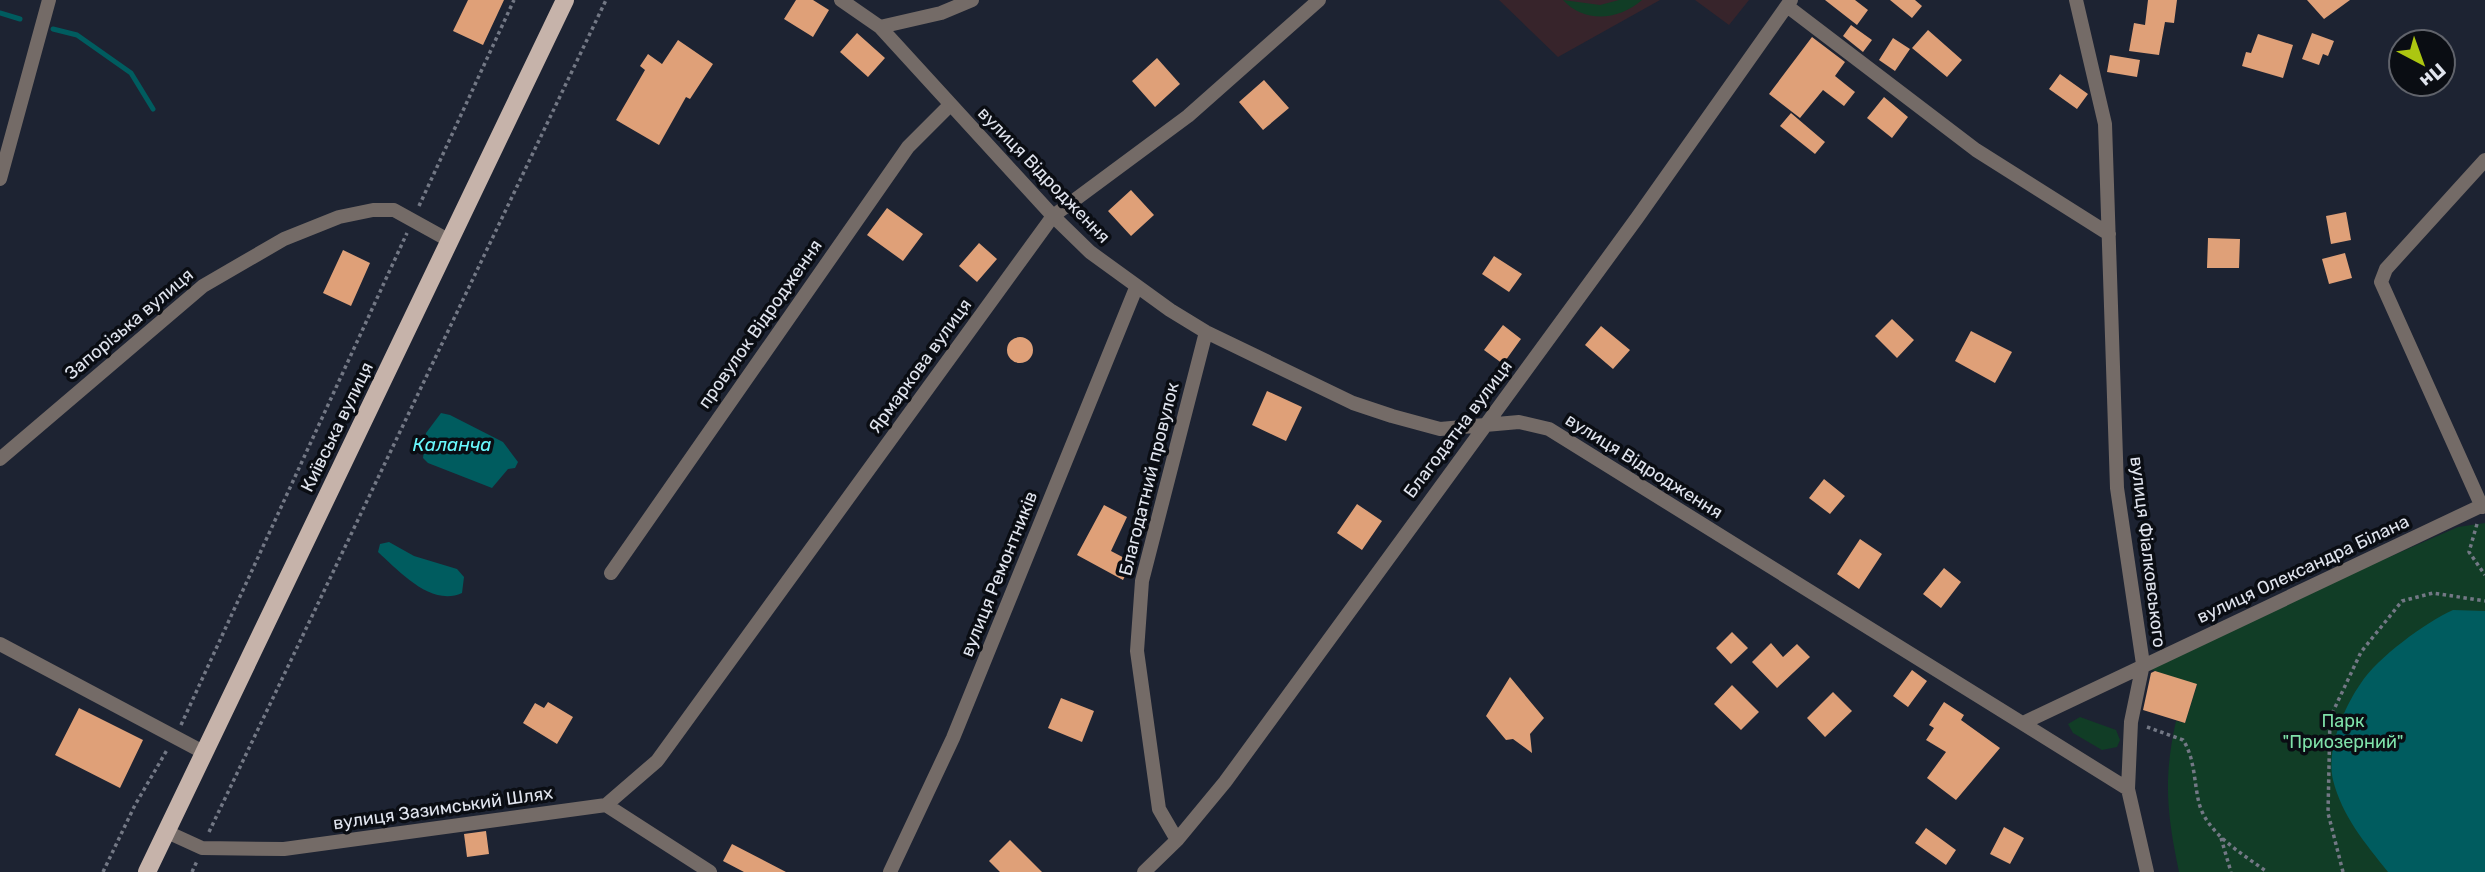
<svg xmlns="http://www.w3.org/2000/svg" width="2485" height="872" viewBox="0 0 2485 872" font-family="Rubik,sans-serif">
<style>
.education{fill:#37242b}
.green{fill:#113d26}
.water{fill:#005c5f}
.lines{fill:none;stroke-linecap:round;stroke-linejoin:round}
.stream{stroke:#005c5f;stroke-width:5}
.building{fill:#dfa078}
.path{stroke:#737885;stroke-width:3.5;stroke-dasharray:3.5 3.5;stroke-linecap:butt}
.street{stroke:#746b67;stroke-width:14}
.primary{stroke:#c6b3aa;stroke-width:18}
.labels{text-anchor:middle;stroke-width:7;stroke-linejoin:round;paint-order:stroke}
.street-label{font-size:18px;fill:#e0e4ee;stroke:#0a0d13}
.park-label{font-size:18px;fill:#7fe1a9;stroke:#0a0d13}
.water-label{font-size:19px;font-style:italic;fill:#69f8fd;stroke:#0a0d13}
</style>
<rect width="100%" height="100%" fill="#1d2332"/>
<path class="education" d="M1499,0H1660L1558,57Z
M1695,0H1749L1729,25Z"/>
<path class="green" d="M1563,0L1600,5L1619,0H1642C1619,20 1585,24 1563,0Z
M2485,523V872H2179C2167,814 2163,779 2176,721L2185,723L2197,685L2149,669L2325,585L2458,527Z
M2080,717L2116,730L2120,740L2117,747L2102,750L2073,733L2068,724Z"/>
<path class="water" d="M441,413L450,415L503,442L518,462L515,468L508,469L492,488L428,463L423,458L426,433Z
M389,542L414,556L457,569L464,577L462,593C431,607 399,571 378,552L380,544Z
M2453,610L2485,611V872H2388C2365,843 2342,816 2333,780C2326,750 2344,707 2361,683C2377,658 2426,622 2453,610Z"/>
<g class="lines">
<path class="stream" d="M0,13L20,19
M53,29L77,35L131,73L153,109"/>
</g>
<path class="building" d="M468,0H504L483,45L453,31Z
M796,0H813L829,10L813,37L784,19Z
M1825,0H1855L1868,10L1857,25Z
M1890,0H1915L1922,6L1912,18Z
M2148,0H2177L2174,23L2165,22L2159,55L2129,51L2134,23L2145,25Z
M2307,0H2350L2324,19Z
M1851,25L1872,40L1863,52L1843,36Z
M1928,30L1962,60L1947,77L1912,48Z
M857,33L885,58L868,77L840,52Z
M2312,33L2334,41L2328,56L2323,54L2319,65L2302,59Z
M2258,34L2293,45L2283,78L2242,66L2246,52L2251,53Z
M1812,37L1845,62L1835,76L1855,92L1844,106L1823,90L1800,118L1769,94Z
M1893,38L1910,49L1895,71L1879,60Z
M678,40L713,64L690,99L686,97L659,145L616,120L645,70L640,66L648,54L662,64Z
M2110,55L2140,60L2137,77L2107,72Z
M1157,58L1180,84L1155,107L1132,81Z
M2060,74L2088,94L2077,109L2049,89Z
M1264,80L1289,108L1263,130L1239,102Z
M1884,97L1908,117L1892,138L1867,118Z
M1791,113L1825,142L1815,154L1780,126Z
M1131,190L1154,215L1131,236L1108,211Z
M887,208L923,234L903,261L867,235Z
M2346,212L2351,240L2331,244L2326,216Z
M2208,238L2240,239L2239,268H2207Z
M979,243L997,259L977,282L959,266Z
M343,250L370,263L351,306L323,293Z
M2345,253L2352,278L2329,284L2322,259Z
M1494,256L1522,274L1509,292L1482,274Z
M1892,319L1914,340L1897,358L1875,336Z
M1503,325L1521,339L1503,364L1484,350Z
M1601,326L1630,350L1613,369L1585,345Z
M1971,331L2012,352L1995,383L1955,361Z
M1007 350a13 13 0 1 1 26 0a13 13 0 1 1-26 0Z
M1267,391L1302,407L1286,441L1252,425Z
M1824,479L1845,496L1830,514L1809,498Z
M1357,504L1382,521L1362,550L1337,533Z
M1104,505L1127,517L1111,551L1132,562L1123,580L1077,555Z
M1860,539L1882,554L1859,589L1837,574Z
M1944,568L1961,582L1941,608L1923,594Z
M1732,632L1748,648L1731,664L1716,648Z
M1771,643L1783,657L1797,644L1810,657L1777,688L1752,662Z
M1912,670L1927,681L1908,707L1893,696Z
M2155,671L2197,684L2185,723L2143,710L2151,673Z
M1510,677L1544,718L1530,734L1532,753L1513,739L1506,740L1486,716Z
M1732,685L1759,712L1741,730L1714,704Z
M1833,692L1852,711L1825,737L1807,718Z
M1061,698L1094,711L1082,742L1048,728Z
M548,702L573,717L557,744L523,723L535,703L544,708Z
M1944,702L1964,715L1961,720L2000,748L1956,800L1927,778L1946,752L1926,740L1934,728L1929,725Z
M79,708L143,740L120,788L55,755Z
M2004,827L2024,838L2010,864L1990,854Z
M1926,828L1956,850L1946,865L1915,843Z
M486,831L489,854L467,857L464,834Z
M1010,840L1042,872H1000L989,861Z
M732,844L786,872H744L723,861Z"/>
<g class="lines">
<path class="path" d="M419,206L514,0
M2477,524L2469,552L2485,575
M181,725L407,233
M2147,727L2183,740C2195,758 2194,783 2199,803C2207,834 2243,854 2267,872
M209,832L606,0
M2221,838L2231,872
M103,872L135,805L167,750
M192,872L197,861
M2343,872L2328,813L2330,718L2361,652L2402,601L2433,593L2485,601"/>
<path class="street" d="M841,0L880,27L1053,216L1090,252L1170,310L1206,332L1353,403L1392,416L1440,429L1519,422L1549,429L2128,789
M2076,0L2105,124L2117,488L2143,664L2131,722L2128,789L2147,872
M1787,6L1976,150L2109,234
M880,27L941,13L972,0
M0,179L49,0
M0,459L203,286L284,239L339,217L373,210H394L450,241
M2482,507L2381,282L2386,269L2485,160
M611,573L908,147L950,105
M0,644L205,753
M2023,723L2485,504
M606,805L657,761L1053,216L1188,116L1319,0
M167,832L202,848L284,849L606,805L710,872
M1177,840L1159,809L1137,651L1142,581L1206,332
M890,872L953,738L1136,288
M1144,872L1177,840L1225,782L1637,218L1791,0"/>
<path class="primary" d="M147,872L565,0"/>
</g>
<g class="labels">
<g class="street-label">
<text transform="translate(1044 175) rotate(46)" y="6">вулиця Відродження</text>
<text transform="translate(129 324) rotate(-40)" y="6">Запорізька вулиця</text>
<text transform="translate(760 324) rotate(-55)" y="6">провулок Відродження</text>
<text transform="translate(920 366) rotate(-54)" y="6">Ярмаркова вулиця</text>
<text transform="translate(337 427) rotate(-64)" y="6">Київська вулиця</text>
<text transform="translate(1458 429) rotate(-53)" y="6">Благодатна вулиця</text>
<text transform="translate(1644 466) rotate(32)" y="6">вулиця Відродження</text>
<text transform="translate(1149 479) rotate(-76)" y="6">Благодатний провулок</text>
<text transform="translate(2148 552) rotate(83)" y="6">вулиця Фіалковського</text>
<text transform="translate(2303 569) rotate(-25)" y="6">вулиця Олександра Білана</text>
<text transform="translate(999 574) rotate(-68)" y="6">вулиця Ремонтників</text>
<text transform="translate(443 808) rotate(-8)" y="6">вулиця Зазимський Шлях</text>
</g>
<g class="park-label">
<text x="2343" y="727">Парк<tspan x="2343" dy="21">"Приозерний"</tspan></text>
</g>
<g class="water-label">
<text x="452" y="451">Каланча</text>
</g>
</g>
<g transform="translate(2422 63) rotate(139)"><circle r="33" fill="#0a0d13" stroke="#60636b" stroke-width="2"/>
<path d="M0-5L12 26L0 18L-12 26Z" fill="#acc611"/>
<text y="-10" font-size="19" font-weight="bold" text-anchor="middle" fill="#e0e4ee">Пн</text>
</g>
</svg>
